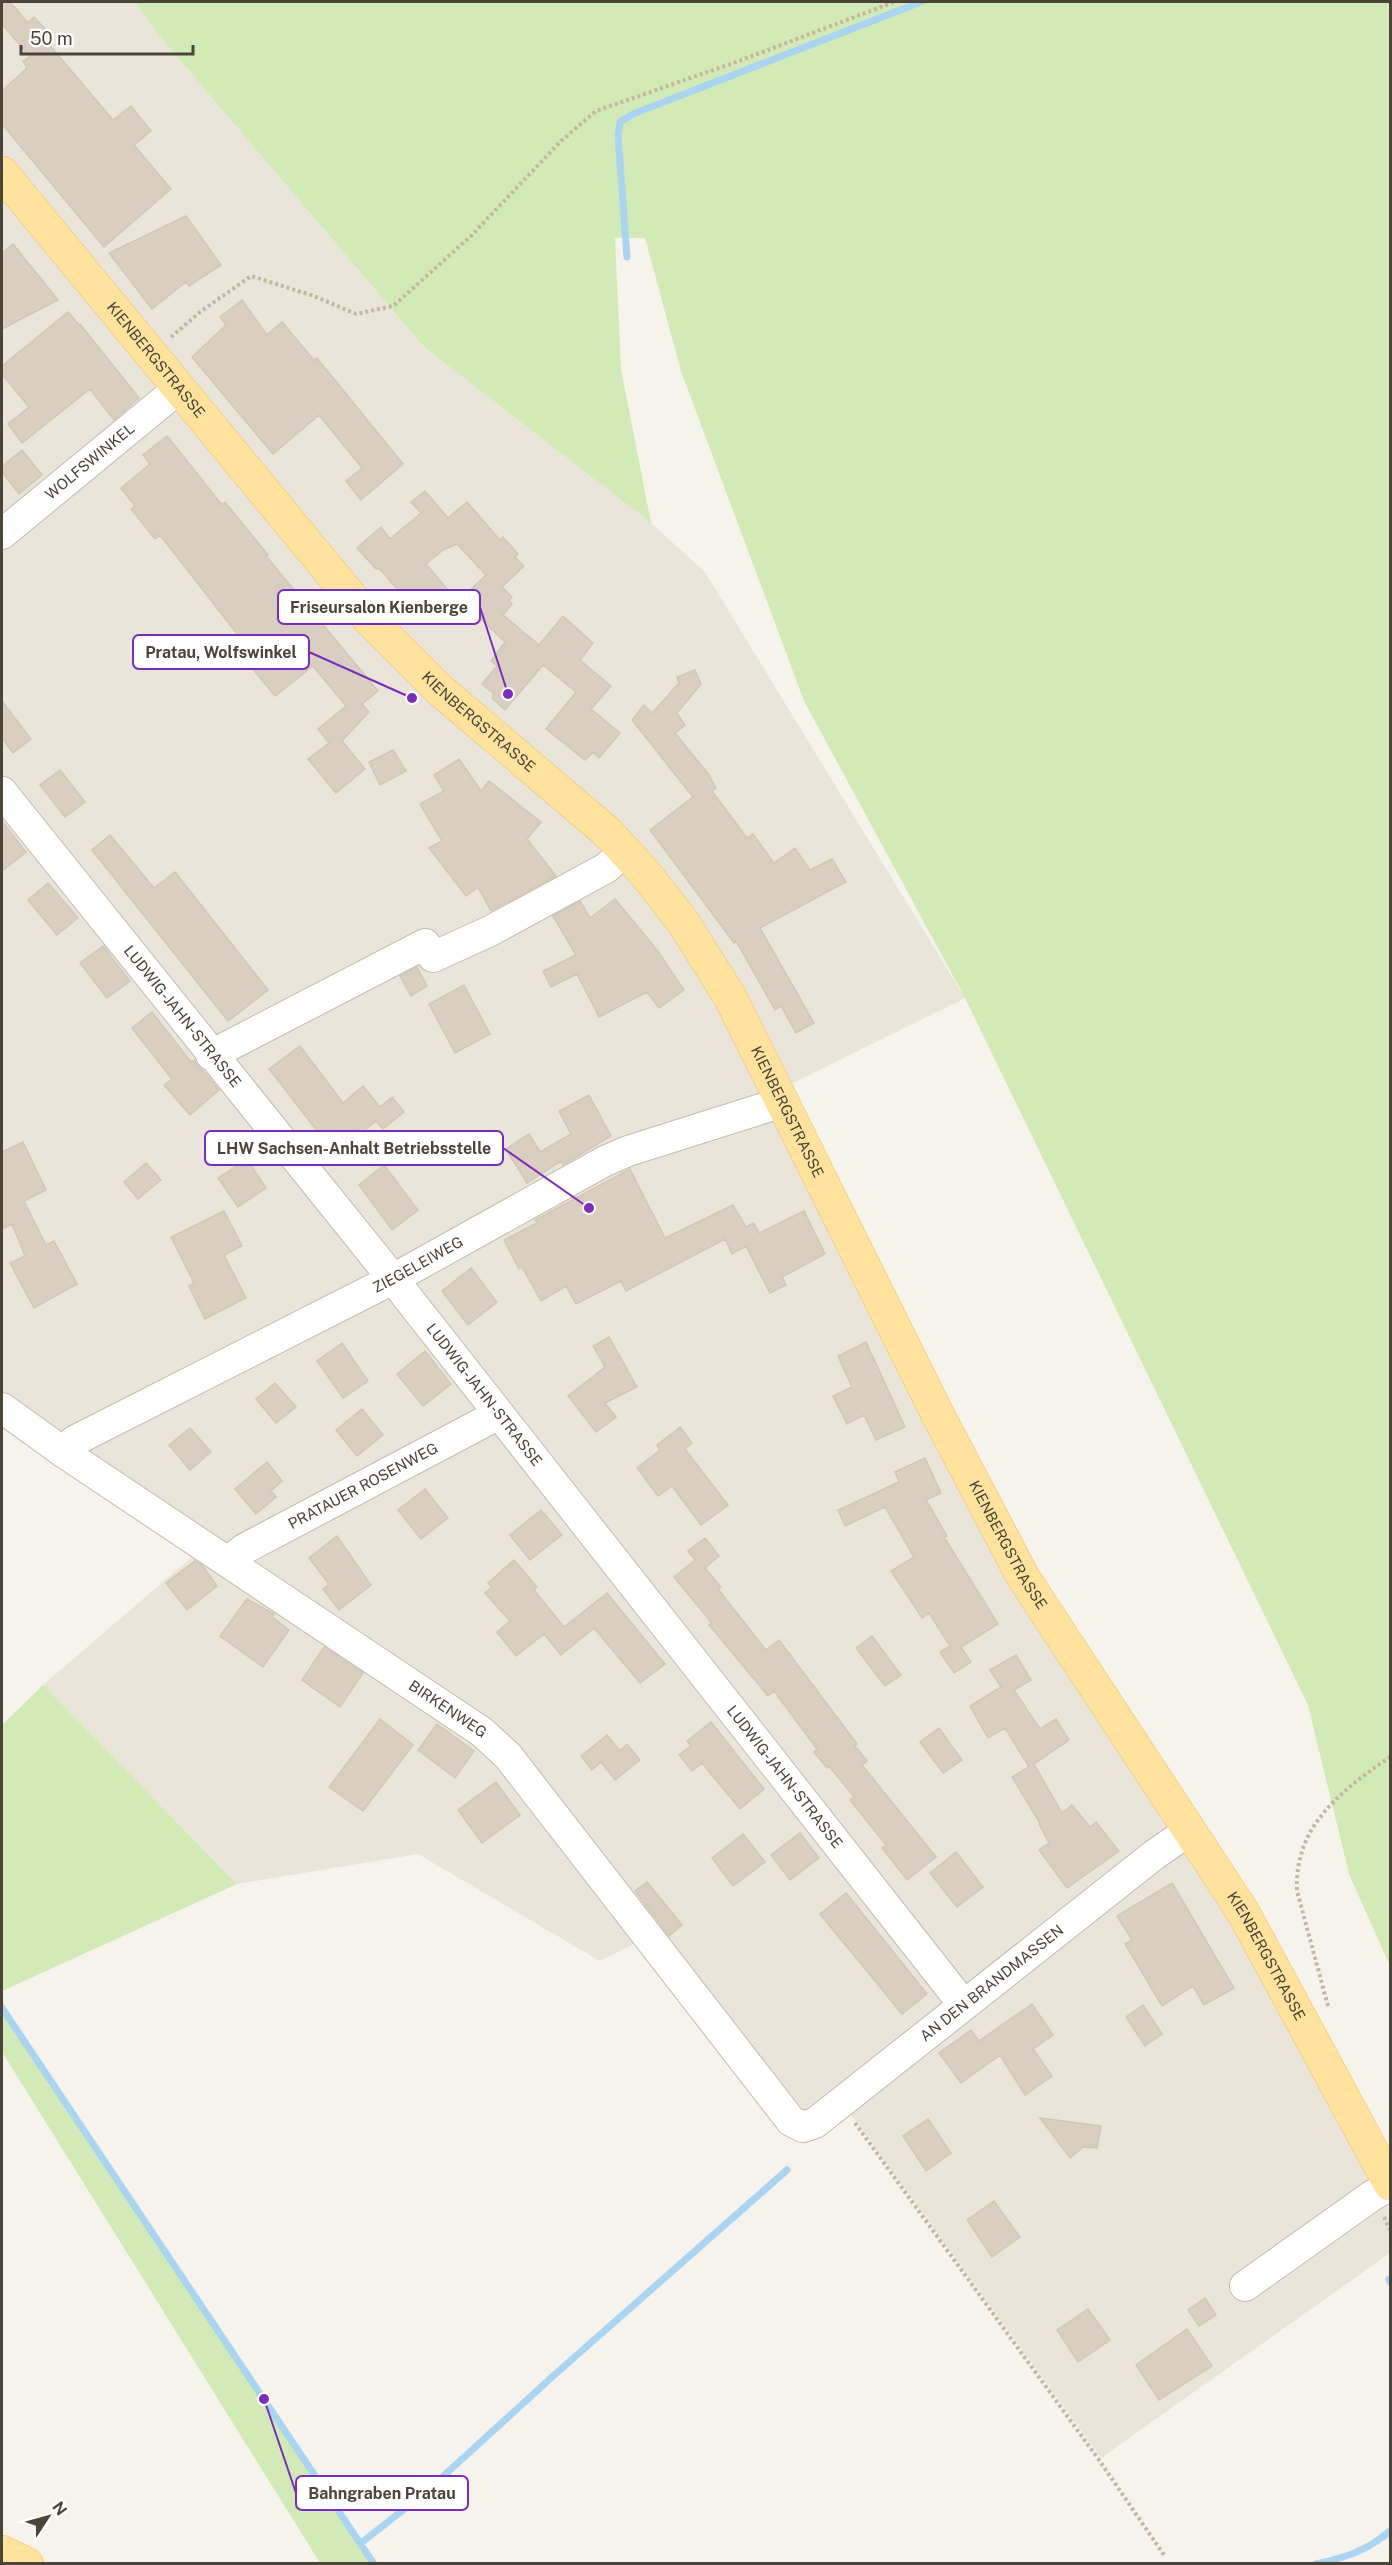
<svg xmlns="http://www.w3.org/2000/svg" width="1392" height="2565" viewBox="0 0 1392 2565" font-family="'Public Sans',sans-serif">
<style>
.residential{fill:#eae5da}
.green{fill:#d2eab5}
.lines{fill:none;stroke-linecap:round;stroke-linejoin:round}
.stream{stroke:#a9d4f2;stroke-width:7}
.building{fill:#d8cfc1;stroke:#d3c7b4;stroke-width:1.5}
.minor-casing{stroke:#c2bbae;stroke-width:32}
.major-casing{stroke:#e6c16a;stroke-width:34}
.path{stroke:#c4b79f;stroke-width:4;stroke-dasharray:3 3;stroke-linecap:butt}
.minor{stroke:#fff;stroke-width:30}
.major{stroke:#ffe39c;stroke-width:33}
.labels{text-anchor:middle;stroke-width:5;stroke-linejoin:round;paint-order:stroke}
.street-label{font-size:15px;fill:#4b4439;stroke:#fff}
.leader{fill:none;stroke:#7b2cbf;stroke-width:2}
.callout-dot{fill:#7b2cbf;stroke:#fff;stroke-width:2}
.callout{fill:#fff;stroke:#7b2cbf;stroke-width:2}
.callout-label{font-size:16px;text-anchor:middle;font-weight:bold;fill:#4b4439}
</style>
<rect width="100%" height="100%" fill="#f6f3ec"/>
<path class="residential" d="M2,2H135L162,39L424,347L651,523L705,572L965,998L767,1096L1205,1876L1390,2212V2253L1101,2458L841,2101L809,2111L793,2110L635,1943L600,1961L418,1854L237,1884L43,1685L215,1537L2,1393Z"/>
<path class="green" d="M135,2H1390V1966L1349,1874L1308,1705L965,998L804,701L681,371L645,238H615L621,369L651,523L424,347L162,39Z
M43,1685L237,1884L2,1991V1725Z
M2,2002L371,2563H320L2,2052Z"/>
<g class="lines">
<path class="stream" d="M627,257L618,135L620,122L633,114L921,2
M2,2008L374,2564
M1389,2279L1390,2282
M361,2543L426,2492L552,2377L787,2170
M1316,2564C1345,2558 1368,2550 1390,2531"/>
</g>
<path class="building" d="M2,2H10L28,23L34,17L46,30L41,35L113,120L131,106L151,131L134,145L171,189L104,247L2,124V91L27,68L23,61L30,57L2,24Z
M186,216L221,265L189,286L186,282L152,309L109,253Z
M13,244L58,300L2,329V253Z
M242,300L267,335L282,322L314,360L317,358L403,464L361,500L346,481L362,468L319,415L273,454L192,357L226,325L220,317Z
M68,312L79,325L80,324L139,398L114,420L90,389L22,443L8,424L29,407L2,374V366Z
M167,436L222,505L225,502L268,555L266,556L378,691L362,704L369,712L342,741L365,769L336,793L308,759L329,743L318,729L346,706L313,666L275,696L238,651L245,644L160,535L155,539L131,509L135,506L121,488L150,464L143,455Z
M22,450L42,475L19,494L2,472V466Z
M425,491L448,518L467,502L500,540L503,537L518,554L515,557L524,566L502,587L512,597L509,600L512,604L503,615L539,645L563,616L593,643L580,660L611,686L591,709L620,733L599,758L593,752L585,760L546,729L576,692L543,665L505,710L492,698L494,694L482,684L497,666L491,661L505,642L460,600L486,575L457,544L443,550L426,564L447,589L416,616L396,592L398,590L380,569H376L357,548L381,527L390,539L421,513L411,502Z
M695,670L701,684L677,713L685,725L675,733L709,775L716,788L712,791L747,838L753,834L774,863L795,848L810,870L832,859L846,882L760,928L814,1023L796,1033L781,1006L775,1010L736,941L734,943L726,932L650,830L693,797L632,720L644,705L652,713L679,683L677,677Z
M2,701L31,739L13,753L2,738Z
M393,750L406,771L380,785L369,762Z
M459,759L481,791L489,781L541,822L527,839L556,876L491,911L478,887L466,896L429,848L442,841L420,804L444,791L434,775Z
M60,770L85,802L65,817L40,785Z
M2,821L26,852L2,871Z
M110,835L154,888L175,872L268,990L228,1021L92,850Z
M48,883L78,918L57,935L28,900Z
M615,899L657,950L684,990L659,1008L647,992L599,1017L577,974L551,987L543,971L576,955L553,916L580,901L590,918Z
M103,946L130,981L107,998L80,963Z
M417,967L427,986L411,996L400,976Z
M464,985L490,1034L455,1053L429,1004Z
M152,1012L191,1062L194,1060L219,1090L190,1115L164,1085L172,1079L132,1028Z
M300,1046L343,1103L363,1086L380,1107L392,1097L404,1112L383,1129L376,1121L335,1154L269,1069Z
M589,1095L611,1136L563,1165L561,1161L527,1183L506,1149L529,1134L540,1152L571,1134L559,1111Z
M23,1142L46,1190L24,1201L46,1245L54,1241L77,1284L34,1308L10,1263L25,1256L12,1224L2,1229V1152Z
M247,1159L266,1188L238,1207L218,1178Z
M146,1163L161,1180L138,1199L124,1182Z
M384,1165L418,1210L392,1230L359,1185Z
M630,1169L665,1238L733,1205L746,1227L754,1223L759,1233L804,1211L825,1254L782,1277L786,1285L770,1293L746,1246L732,1254L725,1239L626,1291L621,1281L576,1304L566,1286L541,1301L522,1267L519,1269L504,1240L537,1223L535,1220Z
M224,1211L242,1246L224,1255L246,1298L205,1319L189,1286L194,1283L171,1237Z
M471,1268L497,1302L468,1325L442,1291Z
M609,1337L637,1387L605,1403L616,1417L596,1432L568,1396L605,1367L593,1346Z
M866,1342L905,1427L876,1440L864,1415L847,1424L833,1396L852,1387L838,1356Z
M342,1343L368,1381L343,1398L317,1361Z
M425,1351L451,1384L423,1406L397,1374Z
M275,1383L296,1407L276,1423L256,1399Z
M362,1409L383,1435L357,1456L336,1430Z
M680,1427L692,1443L685,1449L728,1505L701,1525L672,1486L658,1496L637,1468L660,1450L657,1445Z
M190,1428L211,1452L190,1470L169,1445Z
M925,1458L941,1493L926,1500L947,1536L944,1537L998,1624L961,1647L971,1662L954,1673L940,1652L950,1646L929,1613L922,1618L891,1571L914,1557L885,1507L845,1526L838,1510L899,1482L895,1472Z
M267,1462L282,1481L271,1491L276,1497L256,1514L235,1489Z
M425,1489L448,1518L421,1539L398,1510Z
M541,1510L562,1535L530,1560L510,1535Z
M337,1536L371,1585L339,1610L323,1589L329,1584L309,1558Z
M705,1538L719,1556L705,1568L721,1587L718,1589L766,1650L779,1640L857,1744L855,1746L867,1761L862,1765L936,1857L907,1880L882,1848L886,1845L850,1800L854,1797L829,1766L827,1768L814,1752L817,1749L774,1691L768,1696L709,1625L712,1623L674,1577L695,1560L688,1551Z
M514,1560L537,1587L534,1590L564,1627L607,1593L665,1664L640,1683L594,1628L561,1655L544,1634L516,1656L497,1632L510,1621L485,1593L492,1587L488,1583Z
M195,1561L202,1565L217,1586L187,1610L166,1583Z
M247,1599L274,1614L272,1617L289,1630L263,1667L220,1636Z
M872,1636L901,1675L885,1686L856,1648Z
M324,1647L363,1673L340,1707L302,1680Z
M1016,1655L1031,1680L1014,1690L1040,1729L1056,1719L1069,1740L1034,1764L1062,1813L1072,1805L1090,1827L1096,1822L1119,1851L1067,1888L1039,1850L1049,1843L1039,1824L1040,1823L1012,1777L1029,1767L1005,1728L988,1738L970,1706L1001,1687L990,1670Z
M380,1719L413,1745L363,1811L329,1787Z
M711,1722L764,1789L740,1809L702,1763L692,1771L679,1755L691,1746L687,1741Z
M437,1724L474,1751L455,1778L418,1750Z
M939,1728L962,1760L943,1773L920,1742Z
M607,1735L620,1751L627,1744L640,1760L615,1780L601,1762L592,1770L581,1756Z
M496,1782L520,1815L482,1843L458,1810Z
M800,1833L819,1858L790,1880L771,1855Z
M743,1834L765,1862L733,1886L712,1858Z
M956,1852L983,1887L957,1907L930,1873Z
M647,1882L682,1925L669,1936L635,1891Z
M1172,1883L1234,1988L1204,2005L1193,1986L1162,2006L1125,1944L1132,1940L1117,1916Z
M846,1893L927,1994L902,2014L820,1914Z
M1032,2004L1053,2035L1033,2049L1052,2076L1025,2095L1000,2055L961,2083L939,2053L971,2030L979,2041Z
M1143,2005L1162,2034L1145,2046L1126,2017Z
M1040,2118L1101,2126L1097,2148L1083,2147L1070,2158Z
M928,2119L951,2153L926,2171L903,2136Z
M994,2201L1020,2237L992,2257L967,2220Z
M1205,2298L1216,2315L1199,2326L1188,2310Z
M1088,2309L1110,2340L1078,2362L1057,2330Z
M1187,2329L1212,2366L1159,2400L1136,2365Z"/>
<g class="lines">
<g class="minor-casing">
<g id="minor">
<path id="s1" d="M2,534L178,389"/>
<path id="s2" d="M2,792L393,1279L963,2004"/>
<path d="M211,1055L425,944L433,957L490,931L606,868L625,851"/>
<path id="s3" d="M2,1408L63,1452L482,1732L508,1756L791,2121L803,2127L815,2123L1154,1855L1190,1830"/>
<path id="s4" d="M63,1452L74,1441L393,1279L605,1161L628,1151L783,1102"/>
<path id="s5" d="M229,1561L244,1549L499,1414"/>
<path d="M1245,2286L1373,2195L1390,2186"/>
</g>
</g>
<g class="major-casing">
<g id="major">
<path id="s6" d="M2,173L369,619L440,690L607,832L644,872L683,922L730,997L938,1415L1023,1577L1243,1912L1390,2184"/>
<path d="M2,2552L27,2564"/>
</g>
</g>
<path class="path" d="M171,337L200,312L251,276L314,296L356,314L393,306L470,237L561,141L596,111L739,61L894,2
M1328,2006L1297,1891C1294,1826 1341,1791 1390,1757
M855,2123L1099,2460L1164,2555
M1384,2217L1390,2230"/>
<use href="#minor" class="minor"/>
<use href="#major" class="major"/>
</g>
<g class="labels">
<g class="street-label">
<text dy="5" stroke="none"><textPath href="#s6" startOffset="242">KIENBERGSTRASSE</textPath></text>
<text dy="5" stroke="none"><textPath href="#s1" startOffset="114">WOLFSWINKEL</textPath></text>
<text dy="5" stroke="none"><textPath href="#s6" startOffset="728">KIENBERGSTRASSE</textPath></text>
<text dy="5" stroke="none"><textPath href="#s2" startOffset="288">LUDWIG-JAHN-STRASSE</textPath></text>
<text dy="5" stroke="none"><textPath href="#s6" startOffset="1232">KIENBERGSTRASSE</textPath></text>
<text dy="5" stroke="none"><textPath href="#s4" startOffset="402">ZIEGELEIWEG</textPath></text>
<text dy="5" stroke="none"><textPath href="#s2" startOffset="772">LUDWIG-JAHN-STRASSE</textPath></text>
<text dy="5" stroke="none"><textPath href="#s5" startOffset="154">PRATAUER ROSENWEG</textPath></text>
<text dy="5" stroke="none"><textPath href="#s6" startOffset="1718">KIENBERGSTRASSE</textPath></text>
<text dy="5" stroke="none"><textPath href="#s3" startOffset="538">BIRKENWEG</textPath></text>
<text dy="5" stroke="none"><textPath href="#s2" startOffset="1258">LUDWIG-JAHN-STRASSE</textPath></text>
<text dy="5" stroke="none"><textPath href="#s6" startOffset="2204">KIENBERGSTRASSE</textPath></text>
<text dy="5" stroke="none"><textPath href="#s3" startOffset="1328">AN DEN BRANDMASSEN</textPath></text>
</g>
</g>
<path class="leader" d="M508 694L480 607M412 698L309 652M589 1208L503 1148M264 2399L296 2493"/>
<g class="callout-dot">
<circle cx="508" cy="694" r="6"/>
<circle cx="412" cy="698" r="6"/>
<circle cx="589" cy="1208" r="6"/>
<circle cx="264" cy="2399" r="6"/>
</g>
<g class="callout">
<rect x="278" y="590" width="202" height="34" rx="6"/>
<rect x="133" y="635" width="176" height="34" rx="6"/>
<rect x="205" y="1131" width="298" height="34" rx="6"/>
<rect x="296" y="2476" width="172" height="34" rx="6"/>
</g>
<g class="callout-label">
<text x="379" y="613">Friseursalon Kienberge</text>
<text x="221" y="658">Pratau, Wolfswinkel</text>
<text x="354" y="1154">LHW Sachsen-Anhalt Betriebsstelle</text>
<text x="382" y="2499">Bahngraben Pratau</text>
</g>
<rect width="1392" height="2565" fill="none" stroke="#4b4439" stroke-width="6"/>
<g transform="translate(48 2517) rotate(54)" stroke="#ffffff" stroke-width="4.5" paint-order="stroke">
<path d="M0-4.5L10 22L0 15L-10 22Z" fill="#4b4439"/>
<text y="-9" font-size="16" font-weight="bold" text-anchor="middle" fill="#4b4439">N</text>
</g>
<path d="M21 45v9h172v-9" fill="none" stroke="#4b4439" stroke-width="3"/>
<text x="30" y="45" font-size="18" fill="#4b4439" stroke="#ffffff" stroke-width="4.5" paint-order="stroke">50 m</text>
</svg>
